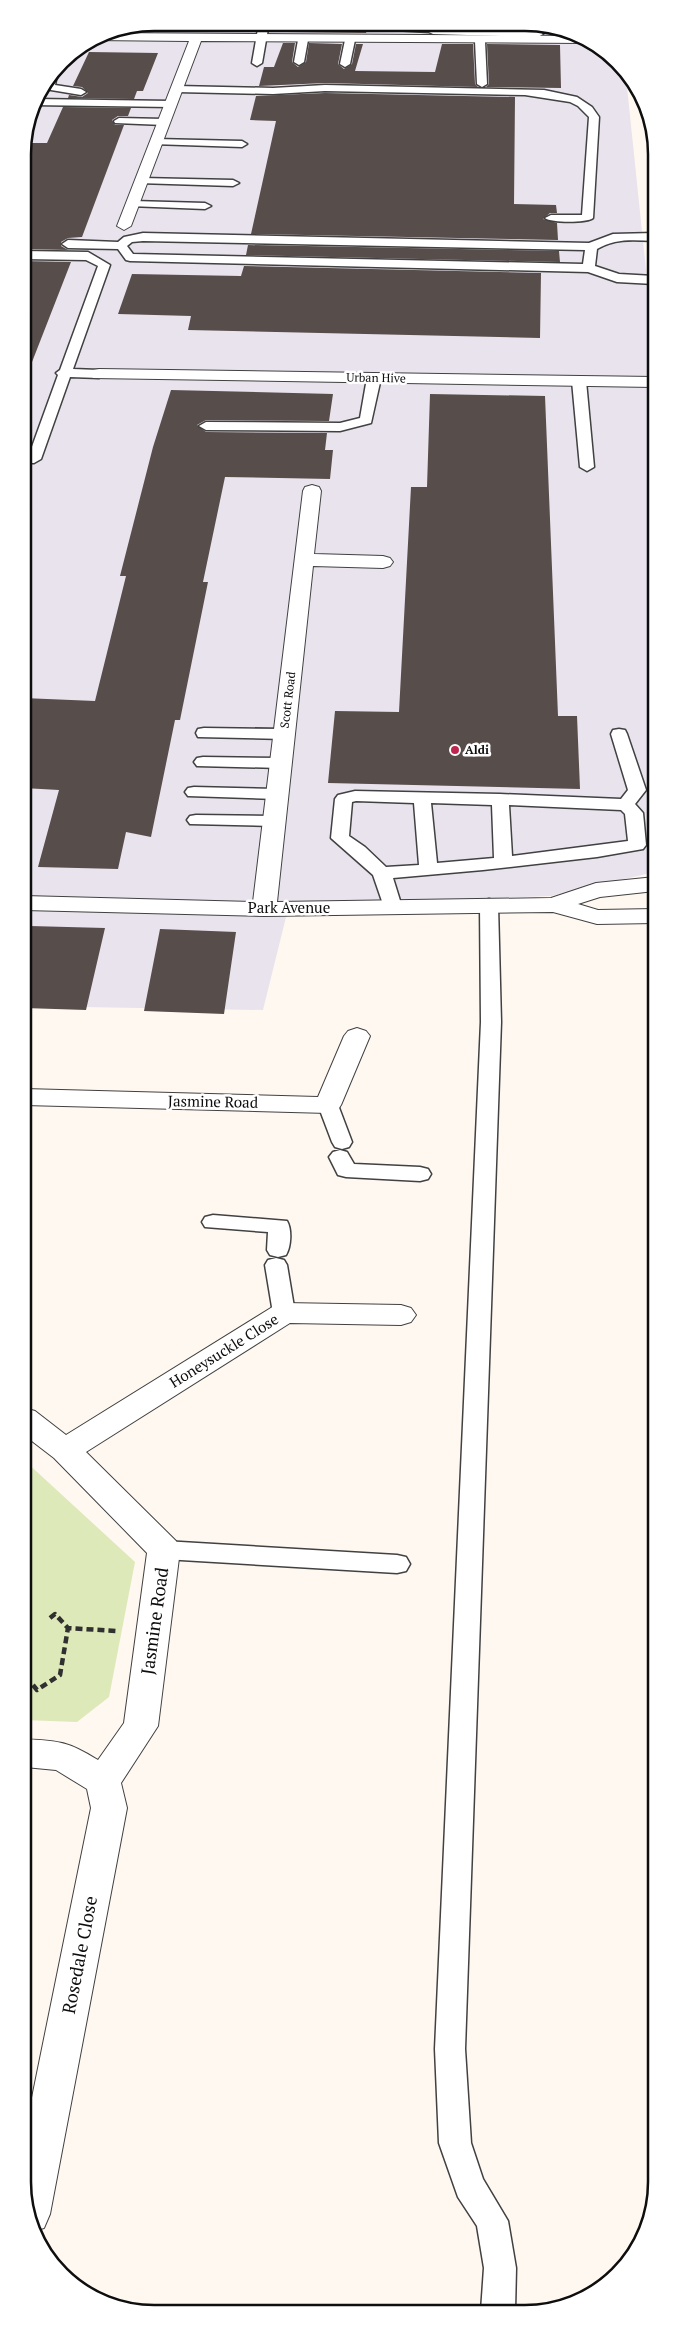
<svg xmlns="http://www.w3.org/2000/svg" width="679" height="2336" viewBox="0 0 679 2336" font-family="'PT Serif',serif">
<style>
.industrial{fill:#e9e3ed}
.green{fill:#dde9b9}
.building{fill:#574d4b}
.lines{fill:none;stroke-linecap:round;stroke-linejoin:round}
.service-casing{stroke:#414141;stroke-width:3}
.minor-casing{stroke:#414141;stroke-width:2}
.path{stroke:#303030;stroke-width:4.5;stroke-dasharray:7 4;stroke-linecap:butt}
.service{fill:#fff;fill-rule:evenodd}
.minor{fill:#fff;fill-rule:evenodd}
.poi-dot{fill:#be264f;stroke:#fff;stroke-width:2}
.labels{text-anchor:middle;stroke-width:5;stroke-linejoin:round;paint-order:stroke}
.far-street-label{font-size:12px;fill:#0e0e0e;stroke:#fff}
.far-poi-label{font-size:12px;font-weight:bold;fill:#0e0e0e;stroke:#fff;text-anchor:start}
.street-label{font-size:15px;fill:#0e0e0e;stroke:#fff}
.near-street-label{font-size:18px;fill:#0e0e0e;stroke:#fff}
.rim{fill:none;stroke:#0e0e0e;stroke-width:2.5}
</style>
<rect width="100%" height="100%" fill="#fff8f0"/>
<path class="industrial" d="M155,23L550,25L618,61L626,77L654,347L655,872L551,896L289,905L263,1010L24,1006L23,146L33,104L61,61L104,32Z"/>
<path class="green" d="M24,1460L135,1562L109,1697L77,1722L24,1720Z"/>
<path class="building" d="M290,23L369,24L366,33L287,32Z
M446,25H550L559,30V34H545L538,29Z
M283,43H295L292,62L298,67L306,62L309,43L342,44L338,64L344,69L352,64L356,44H363L355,71L435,72L442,44H473L475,84L478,87L325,83L259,86L264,67H274Z
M487,44L560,45L561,88L486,87L489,84Z
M89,52L158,53L143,91H137L134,99L68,98L69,95L82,97L88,93L82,87L73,86Z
M325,93L515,97L514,204L556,205L557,213H550L543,219L557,223L558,240L251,234L276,121L250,120L256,96Z
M63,107L131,108L128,116H118L112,120L115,125H124L82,237L68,238L61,242V246L68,250L23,249L24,143H47Z
M248,245L559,251L560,262L246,255Z
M23,261L71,262L25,380H23Z
M244,266L541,273L540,338L188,330L191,316L118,314L132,274L241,276Z
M171,390L333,394L329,421L206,420L197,425L206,432L327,433L325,450H333L330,479L225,477L203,582H208L180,720H175L151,837L126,832L118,869L38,867L59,790L23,788V698L95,701L126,576H120L153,447Z
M430,394L545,396L558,716H577L580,789L328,783L335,711L399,712L411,487H427Z
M30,926L105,928L86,1010L24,1008V952Z
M160,929L236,932L224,1014L144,1011Z"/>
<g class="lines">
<g class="service-casing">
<path id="service" d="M155,22L215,23L216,24L211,27L154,26L150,23Z
M259,23H269L262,63L257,66L252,63Z
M397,25L538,31L543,34L538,37L433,34L429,32L394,30L392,28Z
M303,37L308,40L304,62L299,65L294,62L298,40Z
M350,37L355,40L350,64L345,67L340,64L345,40Z
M480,38L485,41L487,84L482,87L477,84L475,41Z
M54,72L57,75L55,85L81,89L86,92L81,95L45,89L44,87Z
M325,85L544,90L577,97L592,107L599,117L593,218C587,223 551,223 545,218L551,215H582L589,117L578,106L570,102L525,95L325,91L273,94L177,92L172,89L177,86L273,88Z
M36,99L171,101L176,104L171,107L32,105Z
M119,118L164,119L169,122L164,125L115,123L114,121Z
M156,139L242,141L247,144L242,147L152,144V140Z
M142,178L233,180L239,183L233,186L138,183L136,181Z
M133,201L205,203L211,206L205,209L129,206L127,204Z
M143,233L589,243L613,234L654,233V241C634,240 615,238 597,249L595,266L619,274L654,276V284L617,282L588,272L130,261L126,260L118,249L68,248L62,244L68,240L118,242L124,237ZM143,241L585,250L583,264L133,254L127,246L132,242Z
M23,251L88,252L110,265L73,369L99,370L106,374L99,378L70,377L41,459L34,463H23V455H29L58,375L56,373L60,370L98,266L86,260L23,259Z
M374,374L381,378L371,423L340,431L206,430L199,426L206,422L340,423L360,418L367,378Z
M579,377L586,381L594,467L587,471L580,467L572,381Z
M204,728L284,729L290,730L292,734L290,738L284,739L198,737L196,733L198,729Z
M619,729L625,730L627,734L646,790L635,804L643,813L646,845L643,849L597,857L483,870L393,878L402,907L400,911H386L384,907L373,875L331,838L335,799L338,795L355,791L500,794L621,799L628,790L611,734L613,730ZM356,801L414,803L419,865L386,867L365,847L349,836L352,802ZM431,803L492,805L494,858L437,863ZM509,805L621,810L625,814L628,841L512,856Z
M203,757L280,758L286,759L289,763L286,767L280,768L197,766L194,762L197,758Z
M194,787L276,789L282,790L285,794L282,798L276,799L188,796L185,792L188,788Z
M196,815L273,816L279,817L282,821L279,825L273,826L190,824L187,820L190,816Z
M489,899L496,901L498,905L501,1022L465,2049L471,2143L483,2179L508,2221L516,2268L515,2311H481L484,2268L477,2226L458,2197L439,2143L435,2049L481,1022L480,905L482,901Z
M328,1099L335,1101L338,1105L352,1142L349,1147L342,1149L335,1147L332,1142L318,1105L321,1101Z
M340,1150L347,1152L354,1164L420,1167L428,1169L431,1174L428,1179L420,1181L346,1177L338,1175L329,1157L333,1152Z
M213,1215L287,1221C292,1229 291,1247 286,1255L278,1257L270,1255L267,1250L268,1232L205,1227L202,1222L205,1217Z
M276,1258L284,1260L287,1265L295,1313L292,1318L284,1321L276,1318L273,1313L265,1265L268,1260Z
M164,1541L397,1555L406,1557L410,1564L406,1571L397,1573L164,1559L155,1557L151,1550L155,1543Z"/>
</g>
<g class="minor-casing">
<path id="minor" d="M103,33L571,36L583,43L201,41L131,226L124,230L117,226L189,41L93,40Z
M99,369L654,377V387L93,378L91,374L93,370Z
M312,485L319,487L321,491L314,554L383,556L390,558L393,562L390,566L383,568L313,566L277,902L551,898L596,883L655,877V891L600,897L578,904L598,910L655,909V923L597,924L553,912L264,916L24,910V896L253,902L303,491L305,487Z
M357,1028L366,1031L370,1036L341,1105L337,1111L328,1113L24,1105V1089L318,1097L344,1036L348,1031Z
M284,1303L401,1305L411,1308L416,1315L411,1322L401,1325L290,1323L86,1452L176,1541L180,1550L158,1726L121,1783L127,1808L50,2214L44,2228L37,2230L25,2207V2132L91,1808L87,1789L56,1770L25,1767L24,1739C59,1741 67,1741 98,1760L124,1723L147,1553L54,1458L24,1435V1408L35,1411L66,1435L274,1306Z"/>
</g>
<path class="path" d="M50,1618L55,1614L68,1628L117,1631
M33,1685L37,1690L60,1675L68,1628"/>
<use href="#service" class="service"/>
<use href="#minor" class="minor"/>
</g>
<circle class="poi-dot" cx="455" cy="750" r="5"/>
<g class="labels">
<g class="far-street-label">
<text transform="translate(376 378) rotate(1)" y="4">Urban Hive</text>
<text transform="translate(288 700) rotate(-83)" y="4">Scott Road</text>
</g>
<g class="far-poi-label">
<text x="465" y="754">Aldi</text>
</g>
<g class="street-label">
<text x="289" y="913">Park Avenue</text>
<text transform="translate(213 1102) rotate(1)" y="5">Jasmine Road</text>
<text transform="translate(224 1351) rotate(-32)" y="5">Honeysuckle Close</text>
</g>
<g class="near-street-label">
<text transform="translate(155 1621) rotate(-82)" y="6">Jasmine Road</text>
<text transform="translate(80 1955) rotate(-79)" y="6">Rosedale Close</text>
</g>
</g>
<path d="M0 0H679V2336H0ZM154 31H525A123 123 0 0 1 648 154V2182A123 123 0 0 1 525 2305H154A123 123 0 0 1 31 2182V154A123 123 0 0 1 154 31Z" fill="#fff" fill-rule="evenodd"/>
<path class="rim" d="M154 31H525A123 123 0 0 1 648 154V2182A123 123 0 0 1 525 2305H154A123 123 0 0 1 31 2182V154A123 123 0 0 1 154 31Z"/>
</svg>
